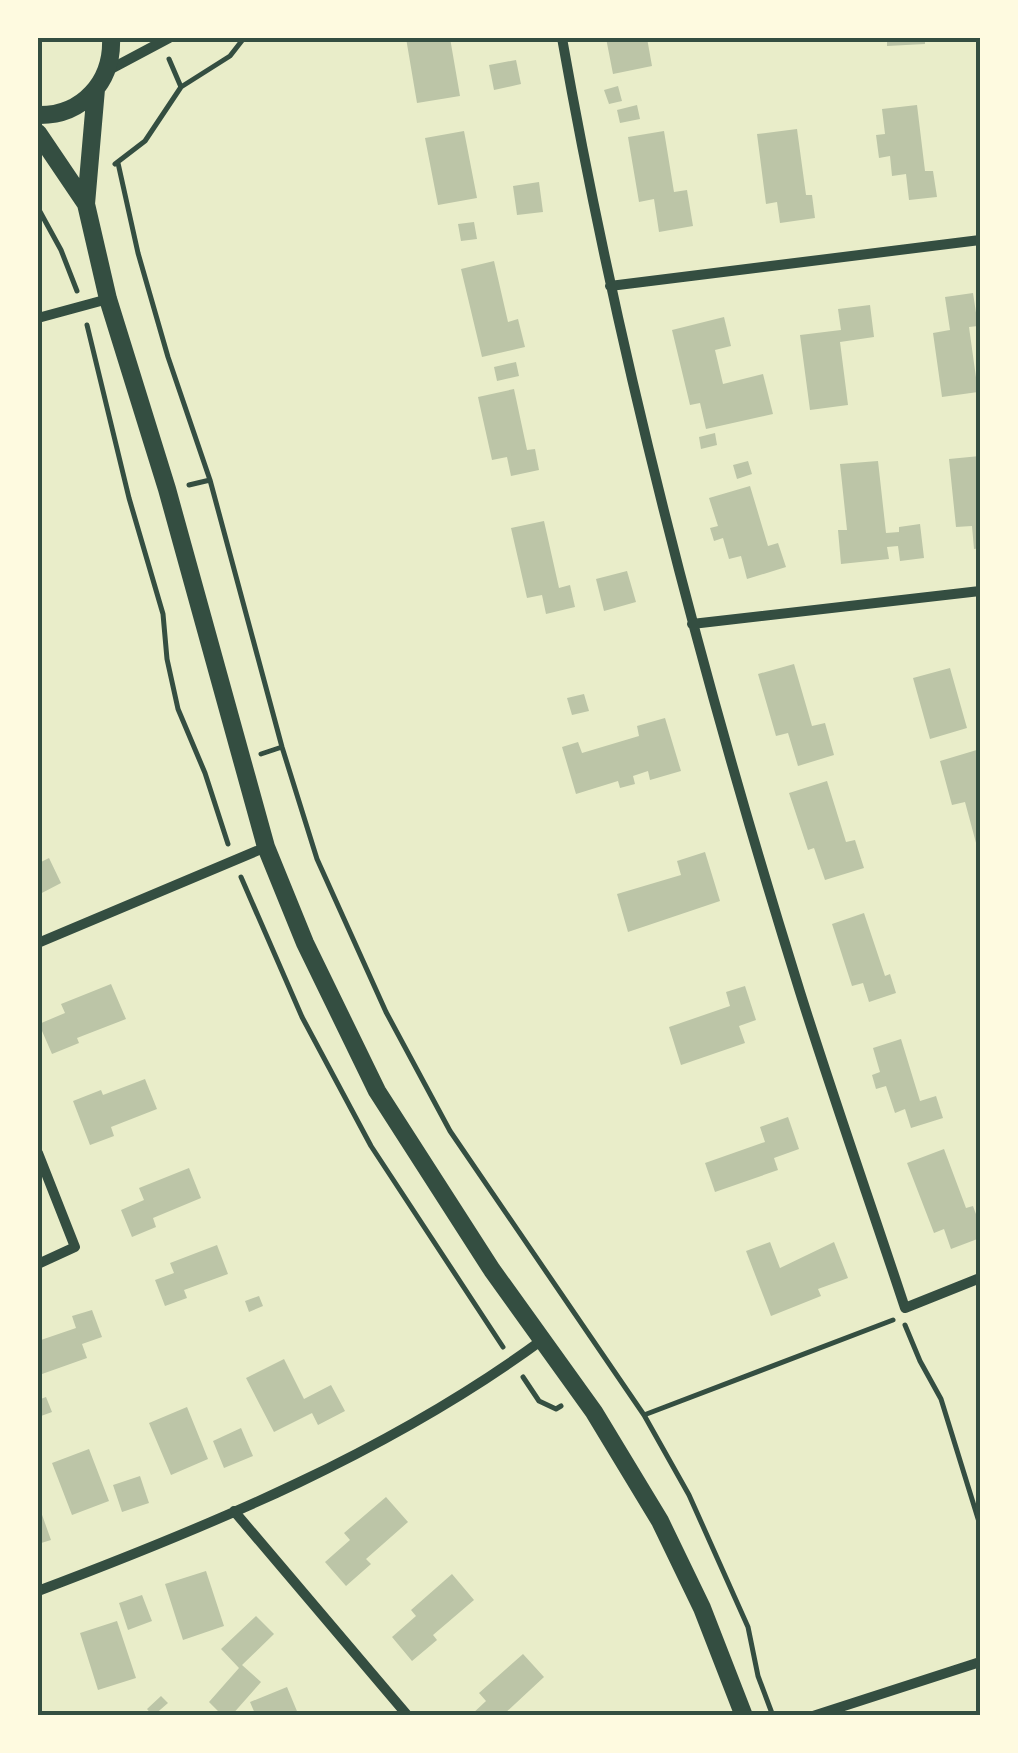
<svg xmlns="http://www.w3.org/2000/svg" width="1018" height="1753" viewBox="0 0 1018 1753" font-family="Poppins,sans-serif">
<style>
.building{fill:#bcc5a7}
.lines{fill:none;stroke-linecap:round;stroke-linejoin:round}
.path{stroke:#344e41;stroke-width:5}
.minor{stroke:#344e41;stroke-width:10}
.tertiary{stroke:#344e41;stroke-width:18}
.neatline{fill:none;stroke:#344e41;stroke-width:4}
</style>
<rect width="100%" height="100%" fill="#e9edc9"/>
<path class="building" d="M406,38H450L460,96L417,103Z
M606,38H647L652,66L613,74Z
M887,38H925V44L887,46Z
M516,60L521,84L494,90L489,65Z
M618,86L622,101L609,104L604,90Z
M637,105L640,119L620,123L617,110Z
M917,105L925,171H933L937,197L909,200L906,174L892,176L890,156L879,158L876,135L885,134L882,109Z
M797,129L806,195H812L815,218L780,223L777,202L766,204L757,134Z
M464,131L477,198L438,205L425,138Z
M664,131L674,192L687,190L693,226L659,232L654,199L639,202L628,137Z
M539,182L543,212L517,215L513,186Z
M474,222L477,239L461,241L458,224Z
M494,261L508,322L518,319L525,347L482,357L461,269Z
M973,293L978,326L969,327L978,392L942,397L933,333L950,330L945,297Z
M870,305L874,337L840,342L848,405L810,410L800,335L841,330L838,309Z
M724,317L731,346L715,350L723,384L763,374L773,414L706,429L700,403L690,405L672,330Z
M516,362L519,376L497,381L494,367Z
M514,389L527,450L535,449L539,470L511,476L507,457L492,460L478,397Z
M715,433L717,445L701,449L699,437Z
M980,456V548L974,549L972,526L956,527L949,459Z
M748,461L752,474L737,479L733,465Z
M878,461L886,533L899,532V527L920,524L924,558L900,561L898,546L887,547L889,559L841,564L838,530H847L840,464Z
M750,486L768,546L778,543L786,567L747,579L741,556L729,559L723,538L714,541L710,528L718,526L709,498Z
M544,521L559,588L570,585L575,607L546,614L542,595L527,598L511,528Z
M627,571L636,602L604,611L596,579Z
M794,664L812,726L825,723L834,755L798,766L788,733L776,736L758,674Z
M950,668L967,728L930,739L913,678Z
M584,694L589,711L572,715L567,698Z
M665,718L681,771L650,780L648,771L633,776L635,784L620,788L618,781L576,794L562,747L578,742L582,753L639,736L637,726Z
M980,749V853L979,854L965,802L952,805L940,761Z
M827,781L846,842L855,840L864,868L825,880L814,848L808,850L789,793Z
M705,852L720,901L628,932L617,894L681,875L677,861Z
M38,855L41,862L49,858L61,883L38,895Z
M864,913L885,976L890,974L896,993L869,1002L863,983L852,986L832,924Z
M111,984L126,1019L77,1038L79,1043L52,1054L39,1024L65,1013L61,1004Z
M745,986L756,1020L739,1026L745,1043L681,1065L669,1027L730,1006L726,992Z
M901,1039L920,1101L936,1096L943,1118L911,1128L905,1109L895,1113L886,1086L876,1089L872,1075L880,1072L873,1048Z
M145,1079L157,1109L111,1127L114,1136L90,1145L73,1101L101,1090L103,1095Z
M788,1117L799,1149L774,1158L778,1170L715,1192L705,1163L765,1142L760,1127Z
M944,1149L966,1208L973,1206L980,1225V1238L951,1249L944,1229L934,1233L907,1163Z
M189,1168L201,1198L153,1218L156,1227L132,1237L121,1210L144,1200L139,1188Z
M770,1242L780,1268L834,1242L848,1278L818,1289L821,1296L771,1316L746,1251Z
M217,1245L228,1274L184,1290L187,1298L165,1306L155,1280L174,1273L170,1263Z
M259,1296L263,1306L249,1312L245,1301Z
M92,1310L102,1337L82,1344L87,1358L42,1374L38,1361V1341L76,1328L72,1316Z
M284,1359L304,1399L331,1385L345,1411L318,1425L312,1413L274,1432L246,1378Z
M46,1397L52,1412L41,1416L38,1400Z
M187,1407L208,1459L171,1475L149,1423Z
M241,1428L253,1456L224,1468L213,1441Z
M89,1449L109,1501L72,1515L52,1463Z
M140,1476L149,1503L122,1512L113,1485Z
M386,1497L408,1522L366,1559L371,1564L346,1586L325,1562L350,1540L344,1533Z
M41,1512L51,1540L38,1544V1514Z
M206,1571L224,1626L183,1640L165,1584Z
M452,1574L474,1600L433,1635L437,1640L412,1661L392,1637L416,1616L411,1610Z
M142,1595L152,1621L128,1630L119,1603Z
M256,1616L274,1634L242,1665L261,1682L231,1716H223L209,1702L239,1668L221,1649Z
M117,1621L136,1678L98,1690L80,1633Z
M523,1654L544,1677L502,1716H470L486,1701L479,1693Z
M287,1687L299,1716H256L250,1702Z
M161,1696L168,1703L153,1716L147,1709Z"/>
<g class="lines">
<path class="path" d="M181,87L230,56L244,38
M118,163L138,253L168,357L210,480L282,747L317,859L386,1012L450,1131L644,1415L689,1495L748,1627L758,1676L773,1716
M115,164L145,141L181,87L169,59
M38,208L61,250L77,291
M87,325L129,498L163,614L167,659L178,709L205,773L228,844
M189,485L210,480
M261,754L282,747
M241,877L302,1017L371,1146L503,1347
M905,1325L920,1361L941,1399L980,1525
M523,1377L539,1401L556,1409L561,1406
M644,1415L893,1320"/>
<path class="minor" d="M562,38C619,360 702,678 800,992C833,1097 870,1202 905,1308L980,1278
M107,71L169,38
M610,286L980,240
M38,318L108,299
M692,624L980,591
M38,943L266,847
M38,1153L75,1247L38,1264
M234,1511L408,1716
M38,1591C213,1525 391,1451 542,1340
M813,1716L980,1662"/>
<path class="tertiary" d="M96,89L86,204L108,299L167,489L266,847L305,943L377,1091L492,1270L594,1412L660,1521L702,1608L744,1716
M38,115C82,116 113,82 111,38
M38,133L86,204"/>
</g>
<rect width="1018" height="1753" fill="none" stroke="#fefae0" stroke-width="80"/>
<rect x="40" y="40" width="938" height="1673" class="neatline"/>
</svg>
